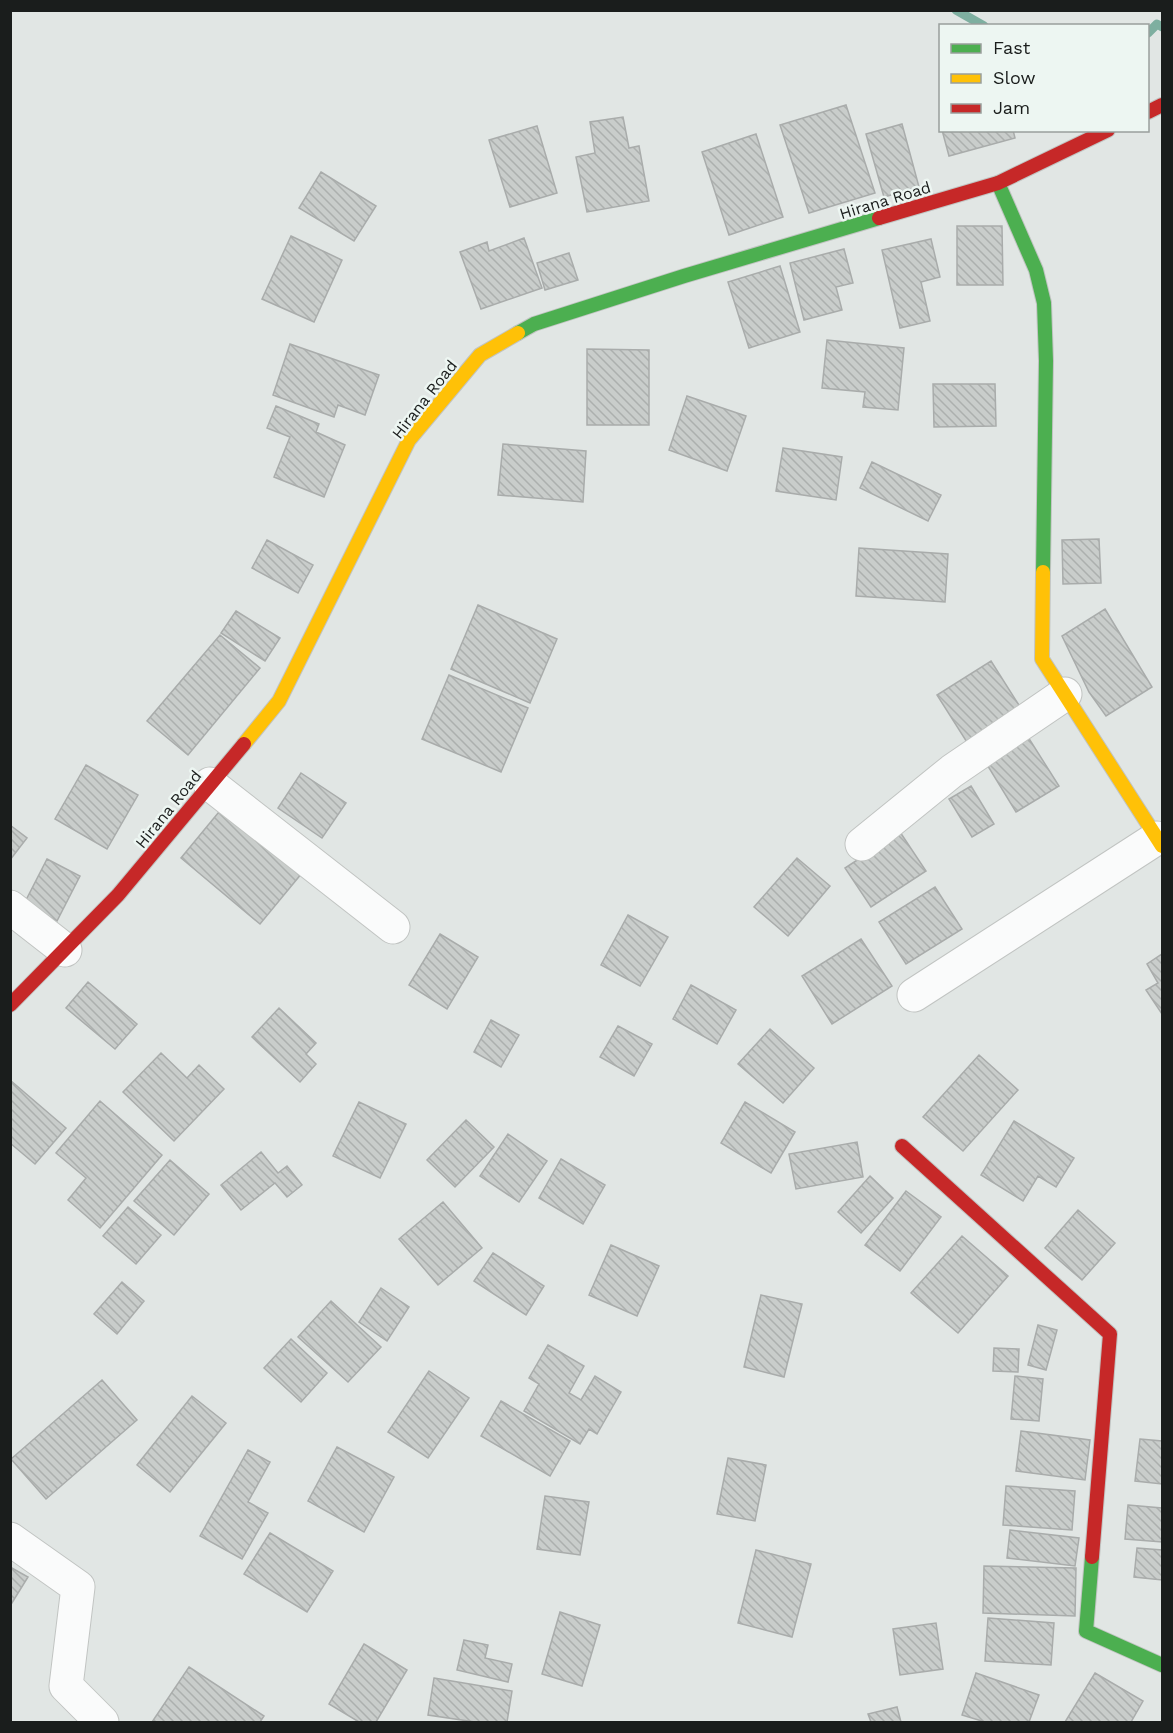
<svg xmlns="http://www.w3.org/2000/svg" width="1173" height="1733" viewBox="0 0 1173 1733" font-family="'Work Sans',sans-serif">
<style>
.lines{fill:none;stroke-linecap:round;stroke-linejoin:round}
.stream{stroke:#7eafa0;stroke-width:9}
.building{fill:url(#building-back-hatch);stroke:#a9acab;stroke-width:1.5}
.street-casing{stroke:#c1c4c2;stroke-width:35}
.fast-casing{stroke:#c1c4c2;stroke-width:16}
.slow-casing{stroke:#c1c4c2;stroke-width:16}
.jam-casing{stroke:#c1c4c2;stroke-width:16}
.street{stroke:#fafbfb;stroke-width:33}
.fast{stroke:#4caf50;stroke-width:14}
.slow{stroke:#ffc107;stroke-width:14}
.jam{stroke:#c62828;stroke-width:14}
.labels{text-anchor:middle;stroke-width:5;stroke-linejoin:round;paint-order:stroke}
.street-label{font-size:16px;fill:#1a1d1c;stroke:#edf6f2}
</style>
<defs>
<pattern id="building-back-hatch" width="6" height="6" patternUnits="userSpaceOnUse" patternTransform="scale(1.5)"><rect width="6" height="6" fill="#c9cdcb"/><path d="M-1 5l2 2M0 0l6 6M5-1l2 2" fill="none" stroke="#acb0ae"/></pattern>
</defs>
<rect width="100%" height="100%" fill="#e1e6e4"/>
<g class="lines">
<path class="stream" d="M956,10L984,26
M1148,33L1157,24L1162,27"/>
</g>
<path class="building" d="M846,105L875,193L809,213L780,125Z
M623,117L629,148L639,146L649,201L587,212L576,157L595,153L590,122Z
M902,124L919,187L884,197L866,134Z
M537,126L557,193L510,207L489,140Z
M942,130H1013L1015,138L949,156Z
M756,134L783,217L729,235L702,152Z
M321,172L376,206L354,241L299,208Z
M957,226H1002L1003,285H957Z
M291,236L342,260L314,322L262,299Z
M524,238L542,288L481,309L460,252L487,242L489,251Z
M931,239L940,277L921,282L930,321L900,328L882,250Z
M844,249L853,283L836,287L842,310L804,320L790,263Z
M569,253L578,280L545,290L537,263Z
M780,266L800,332L749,348L728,282Z
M827,340L904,348L898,410L863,407L865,392L822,388Z
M290,344L379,375L365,415L338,405L334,417L273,395Z
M587,349L649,350V425H587Z
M933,384H995L996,426L934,427Z
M687,396L746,416L727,471L669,450Z
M276,406L319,424L316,432L345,445L324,497L274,477L290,437L267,428Z
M503,444L586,451L583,502L498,495Z
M783,448L842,457L836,500L776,491Z
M872,462L941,495L928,521L860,488Z
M1099,539L1101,583L1063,584L1062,540Z
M267,540L313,565L298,593L252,568Z
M859,548L948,554L945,602L856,596Z
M478,605L557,639L530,703L451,669Z
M1105,609L1152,687L1106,716L1089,692L1062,636Z
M236,611L280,638L265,661L221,633Z
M220,635L260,668L188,755L147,721Z
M991,661L1024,713L970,747L937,695Z
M449,675L528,708L501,772L422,739Z
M1028,737L1059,786L1016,812L986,763Z
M86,765L138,795L107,849L55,819Z
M301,773L346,803L322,838L278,808Z
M971,786L994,824L972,837L949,799Z
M223,807L302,873L260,924L181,858Z
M10,825L27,838L10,860Z
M900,832L926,871L871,907L845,868Z
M797,858L830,886L788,936L754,907Z
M47,859L80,876L57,921L24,904Z
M935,887L962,929L906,964L879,922Z
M628,915L668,937L640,986L601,965Z
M440,934L478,957L447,1009L409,985Z
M861,939L892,986L832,1024L802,976Z
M1162,954V1014L1146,990L1158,983L1147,964Z
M88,982L137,1024L115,1049L66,1008Z
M691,985L736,1010L717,1044L673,1019Z
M279,1008L316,1043L306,1054L316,1064L300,1082L252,1037Z
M491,1020L519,1035L501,1067L474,1052Z
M618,1026L652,1044L634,1076L600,1057Z
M770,1029L814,1068L783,1103L738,1064Z
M161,1053L187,1078L199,1065L224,1089L174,1141L123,1092Z
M979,1055L1018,1090L963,1151L923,1117Z
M10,1080L66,1128L35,1164L10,1143Z
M100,1101L162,1155L100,1228L68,1200L86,1178L56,1153Z
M359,1102L406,1124L380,1178L333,1156Z
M745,1102L795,1132L771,1173L721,1143Z
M466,1120L494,1147L455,1187L427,1160Z
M1014,1121L1074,1158L1056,1187L1038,1176L1023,1201L981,1175Z
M508,1134L547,1161L519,1202L480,1176Z
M857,1142L863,1177L796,1189L789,1154Z
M261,1152L278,1173L287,1166L302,1185L287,1197L275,1183L241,1210L221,1185Z
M561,1159L605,1185L583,1224L539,1198Z
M170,1160L209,1194L174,1235L134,1201Z
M870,1176L893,1198L861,1233L838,1212Z
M906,1191L941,1217L900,1271L865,1245Z
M443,1202L482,1248L438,1285L399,1239Z
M128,1207L161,1235L136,1264L103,1236Z
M1078,1210L1115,1243L1082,1280L1045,1248Z
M962,1236L1008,1276L958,1333L911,1293Z
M611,1245L659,1266L637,1316L589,1295Z
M493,1253L544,1286L526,1315L474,1281Z
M122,1282L144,1301L117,1334L94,1314Z
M381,1288L409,1307L387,1341L359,1322Z
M761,1295L802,1304L784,1377L744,1367Z
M331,1301L381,1347L348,1382L298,1337Z
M1038,1325L1057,1330L1046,1370L1028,1365Z
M291,1339L327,1373L301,1402L264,1368Z
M548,1345L584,1366L569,1393L581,1400L595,1376L621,1392L597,1434L589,1429L580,1444L524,1411L539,1384L529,1378Z
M994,1348L1019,1349L1018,1372L993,1371Z
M429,1371L469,1398L428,1458L388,1432Z
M1015,1376L1043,1379L1039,1421L1011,1419Z
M102,1380L137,1420L46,1499L11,1459Z
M192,1396L226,1423L170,1492L137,1465Z
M501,1401L570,1441L550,1476L481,1436Z
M1021,1431L1090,1440L1085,1480L1016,1471Z
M1140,1439L1162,1441V1484L1135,1481Z
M337,1447L394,1477L364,1532L308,1501Z
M248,1450L270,1462L248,1502L268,1513L242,1559L200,1536Z
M728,1458L766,1465L755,1521L717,1514Z
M1006,1486L1075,1491L1072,1530L1003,1525Z
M545,1496L589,1502L580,1555L537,1549Z
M1128,1505L1162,1508V1542L1125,1539Z
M1010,1530L1079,1538L1075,1566L1007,1558Z
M270,1533L333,1571L307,1612L244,1574Z
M1137,1548L1162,1550V1580L1134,1577Z
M756,1550L811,1564L792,1637L738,1623Z
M984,1566L1076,1568L1075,1616L983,1613Z
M10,1567L28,1577L10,1606Z
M560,1612L600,1625L582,1686L542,1674Z
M988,1618L1054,1623L1051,1665L985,1661Z
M936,1623L943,1669L900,1675L893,1629Z
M464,1640L488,1645L485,1658L512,1664L508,1682L457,1670Z
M364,1644L407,1670L376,1722H359L329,1704Z
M189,1667L264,1716L260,1722H152Z
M976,1673L1039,1695L1029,1722H985L962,1715Z
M1095,1673L1143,1701L1131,1722H1065Z
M434,1678L512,1691L507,1722H475L428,1715Z
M897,1707L901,1722H871L868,1714Z"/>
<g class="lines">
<g class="street-casing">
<path id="street" d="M210,784L393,927
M862,844L952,771L1065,694
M10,907L65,950
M914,995L1157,838
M10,1539L78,1587L66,1686L102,1722"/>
</g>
<g class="fast-casing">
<path id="fast" d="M998,183L1036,270L1044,303L1046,361L1043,572
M518,333L534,324L684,276L879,218
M1092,1557L1086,1631L1162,1665"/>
</g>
<g class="slow-casing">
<path id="slow" d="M1043,572L1042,659L1162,846
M244,744L279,701L409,440L480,355L518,333"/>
</g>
<g class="jam-casing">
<path id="jam" d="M1148,112L1162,105
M879,218L998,183L1108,130
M10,1005L118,895L244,744
M902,1146L1110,1334L1092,1557"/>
</g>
<use href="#street" class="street"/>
<use href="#fast" class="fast"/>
<use href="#slow" class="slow"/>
<use href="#jam" class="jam"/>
</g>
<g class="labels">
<g class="street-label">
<text transform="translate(885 200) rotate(-17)" y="6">Hirana Road</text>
<text transform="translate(424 399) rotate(-52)" y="6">Hirana Road</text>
<text transform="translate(168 809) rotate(-51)" y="6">Hirana Road</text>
</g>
</g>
<rect width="1173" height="1733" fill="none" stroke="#1a1d1c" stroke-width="24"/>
<rect x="939" y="24" width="210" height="108" fill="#edf6f2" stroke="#999f9c" stroke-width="1.5"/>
<rect x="951" y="44" width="30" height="9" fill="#4caf50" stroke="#999f9c" stroke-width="1.5"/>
<text x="993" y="54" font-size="18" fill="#1a1d1c">Fast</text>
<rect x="951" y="74" width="30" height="9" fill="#ffc107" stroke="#999f9c" stroke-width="1.5"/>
<text x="993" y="84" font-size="18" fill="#1a1d1c">Slow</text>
<rect x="951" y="104" width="30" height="9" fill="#c62828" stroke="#999f9c" stroke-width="1.5"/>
<text x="993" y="114" font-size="18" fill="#1a1d1c">Jam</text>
</svg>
